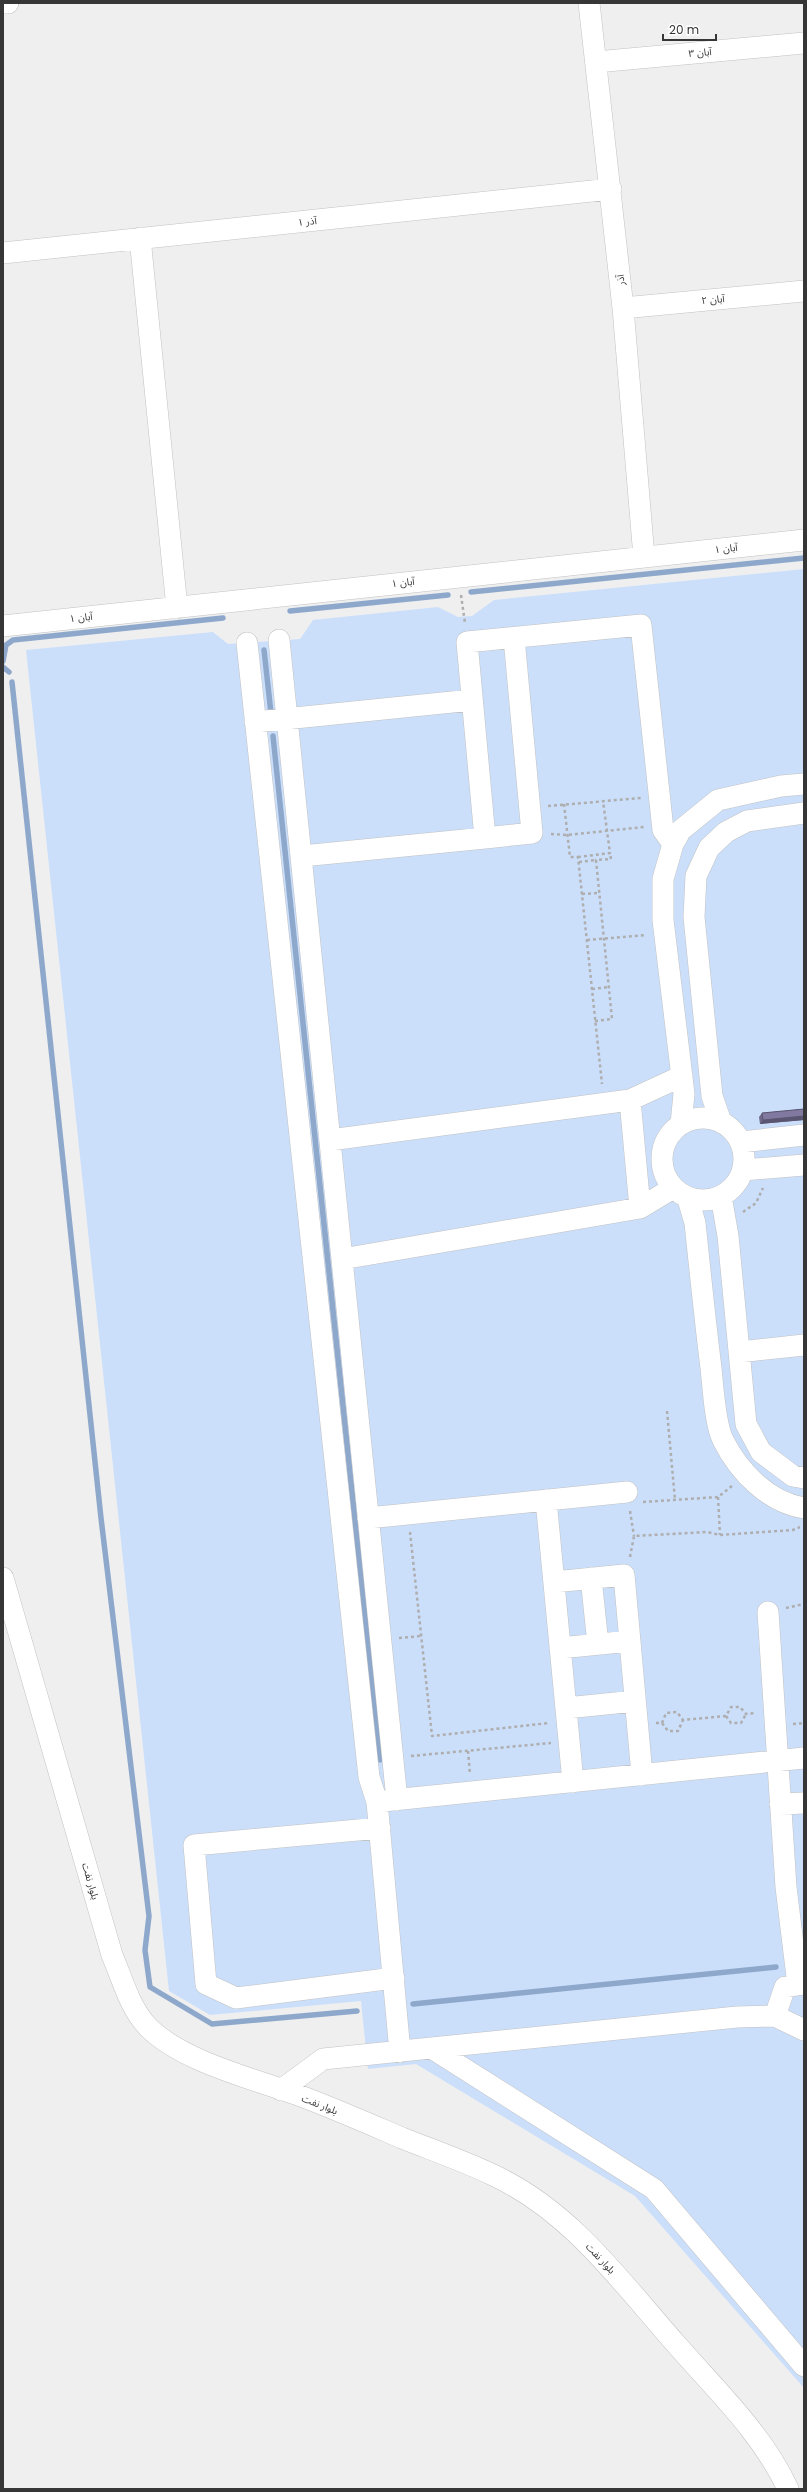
<svg xmlns="http://www.w3.org/2000/svg" width="807" height="2492" viewBox="0 0 807 2492" font-family="Poppins,'Noto Sans Arabic',sans-serif">
<style>
.green{fill:#cbdffb}
.lines{fill:none;stroke-linecap:round;stroke-linejoin:round}
.stream{stroke:#8ea8cc;stroke-width:5.5}
.minor-casing{stroke:#c1c2c3;stroke-width:22}
.path{stroke:#aeaeaf;stroke-width:2.5;stroke-dasharray:3 3;stroke-linecap:butt}
.minor{stroke:#fff;stroke-width:21}
.wall{fill:#6f688a}
.shaded-wall{fill:#5a5570}
.building{fill:#8179a0;stroke:#5a5570}
.labels{text-anchor:middle;stroke-width:4;stroke-linejoin:round;paint-order:stroke}
.street-label{font-size:10px;fill:#363637;stroke:#fff}
</style>
<rect width="100%" height="100%" fill="#efeff0"/>
<path class="green" d="M804,569V2388L635,2196L416,2064L368,2069L361,2001L210,2015L169,1991L26,650L213,632L228,644L300,639L313,620L438,607L458,617L472,616L494,600Z"/>
<g class="lines">
<path class="stream" d="M471,592L804,558
M290,611L448,595
M264,650L271,713
M3,661L6,645L13,640L223,618
M3,667L9,672
M12,682L101,1518L149,1916L145,1950L150,1987L212,2024L357,2011
M273,736L380,1760
M413,2004L776,1967"/>
<g class="minor-casing">
<path id="minor" d="M3,3H8
M589,3L623,308L644,557
M596,62L804,43
M140,238L177,608
M3,253L611,189
M623,308L804,291
M3,626L804,540
M514,638L532,833L485,838L467,642L641,625L663,830L673,844
M279,640L397,1800
M247,643L369,1777L377,1802L400,2052
M255,722L472,700
M302,856L485,838
M630,1100L640,1208
M662 1159a41 41 0 1 1 82 0a41 41 0 1 1-82 0Z
M721,1122L712,1096L694,917L696,876L709,848L726,832L747,821L804,813
M681,1124L684,1094L663,920V879L673,844L681,830L718,800L781,786L804,784
M330,1140L630,1100L682,1076
M741,1142L804,1135
M743,1170L804,1165
M721,1196L728,1236L746,1424L761,1452L793,1476L804,1478
M688,1199L695,1223C700,1271 705,1320 711,1368C713,1387 715,1424 723,1440C739,1472 768,1502 804,1508
M342,1259L640,1208L673,1188
M739,1352L804,1345
M546,1500L573,1782
M368,1518L627,1492
M3,1578L112,1955C122,1978 130,2009 148,2027C181,2061 254,2079 298,2095C333,2108 367,2123 402,2138C432,2150 464,2161 493,2175C571,2211 621,2282 676,2344C716,2390 762,2433 788,2489
M591,1578L598,1644
M554,1582L624,1575L642,1775
M768,1612L786,1887L798,1985
M560,1648L630,1641
M566,1708L635,1701
M383,1801L804,1758
M780,1804L804,1803
M380,1828L194,1845L206,1984L236,1998L394,1978
M775,2016L785,1987L804,1984
M433,2049L654,2189L804,2366
M281,2090L323,2059L737,2017L775,2016L804,2030"/>
</g>
<path class="path" d="M461,595L465,623
M564,804L570,857H578L602,1084
M548,806L641,798
M551,834L567,835L644,827
M578,857L610,853L603,801
M579,862L596,860
M582,894L599,893
M587,940L646,935
M592,989L609,987
M595,1021L612,1019L596,860L611,859L610,853
M743,1212L756,1203L763,1188
M667,1411L675,1500
M718,1497L720,1535
M643,1502L718,1497L732,1486
M630,1511L634,1536
M410,1532L432,1736L549,1723
M630,1557L634,1536L707,1532L720,1535L793,1530L800,1527
M786,1608L804,1604
M399,1638L421,1636
M726,1716L731,1723H741L746,1714
M656,1723H662L666,1713L677,1712L683,1720L726,1716L731,1707H740L746,1714L756,1713
M662,1723L668,1731H678L683,1720
M793,1724L804,1723
M468,1751L470,1774
M411,1756L551,1743"/>
<use href="#minor" class="minor"/>
</g>
<path class="wall" d="M804,1109V1120L760,1124L759,1117L762,1113Z"/>
<path class="shaded-wall" d="M804,1116V1120L760,1124L763,1120Z"/>
<path class="building" d="M804,1109V1116L763,1120L762,1113Z"/>
<g class="labels">
<g class="street-label">
<text transform="translate(700 52) rotate(-5)" y="4">آبان ۳</text>
<text transform="translate(307 221) rotate(-6)" y="4">آذر ۱</text>
<text transform="translate(620 280) rotate(-96)" y="4">آذر</text>
<text transform="translate(713 299) rotate(-5)" y="4">آبان ۲</text>
<text transform="translate(726 548) rotate(-6)" y="4">آبان ۱</text>
<text transform="translate(403 582) rotate(-6)" y="4">آبان ۱</text>
<text transform="translate(81 617) rotate(-6)" y="4">آبان ۱</text>
<text transform="translate(91 1881) rotate(74)" y="4">بلوار نفت</text>
<text transform="translate(320 2104) rotate(22)" y="4">بلوار نفت</text>
<text transform="translate(601 2258) rotate(47)" y="4">بلوار نفت</text>
</g>
</g>
<rect width="807" height="2492" fill="none" stroke="#363637" stroke-width="8"/>
<path d="M663 34v6h53v-6" fill="none" stroke="#363637" stroke-width="2"/>
<text x="669" y="34" font-size="12" fill="#363637" stroke="#ffffff" stroke-width="3" paint-order="stroke">20 m</text>
</svg>
